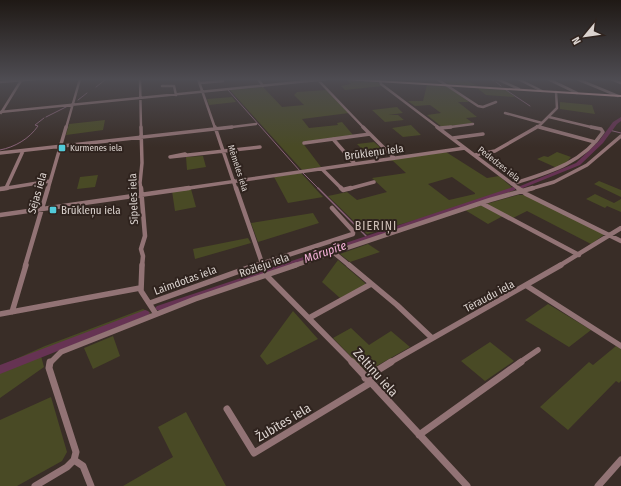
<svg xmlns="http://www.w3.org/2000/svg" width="621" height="486" viewBox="0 0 621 486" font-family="'Fira Sans Condensed',sans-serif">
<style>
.green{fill:#494a25;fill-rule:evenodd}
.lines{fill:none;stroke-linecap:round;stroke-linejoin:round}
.stream-far1{stroke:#896378;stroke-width:1}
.stream{stroke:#896378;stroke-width:1.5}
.river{fill:#663353;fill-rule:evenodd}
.street-far4{stroke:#927375;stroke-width:2.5}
.street-far3{stroke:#927375;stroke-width:3.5}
.street-far2{stroke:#927375;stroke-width:4.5}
.street-far1{stroke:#927375;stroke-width:5.5}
.street{stroke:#927375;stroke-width:7}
.primary{fill:#f4b5b9;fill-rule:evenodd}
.poi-dot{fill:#52cbda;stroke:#2f231e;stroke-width:1.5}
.labels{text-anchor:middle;stroke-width:4;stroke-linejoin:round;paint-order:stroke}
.far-poi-label{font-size:9px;fill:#dbd3cf;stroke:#2f231e;text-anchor:start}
.far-street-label{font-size:9px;fill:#dbd3cf;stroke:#2f231e}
.street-label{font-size:11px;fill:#dbd3cf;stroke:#2f231e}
.poi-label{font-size:11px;fill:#dbd3cf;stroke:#2f231e;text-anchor:start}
.neighbourhood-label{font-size:12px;letter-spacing:1px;fill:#d0c0b9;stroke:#2f231e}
.water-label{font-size:12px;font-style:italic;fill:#f6b2da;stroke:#2f231e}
.near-street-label{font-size:13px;fill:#dbd3cf;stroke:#2f231e}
</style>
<rect width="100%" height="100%" fill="#392d27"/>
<path class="green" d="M440,79H467L469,80L467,81L478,86L450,84Z
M347,80L377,82L382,86L345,90L341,86L351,84Z
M427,85L450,87L469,102H458L477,117L466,118L473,123L442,127L427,115L441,113L430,105L415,106L408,101H423Z
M263,87L282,107L304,105L294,95L297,92L326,90L349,113L302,119L309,128L338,125L337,123L342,122L353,135L302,142L321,167L302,170L230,90Z
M452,87L506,90L515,97L486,95L477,88Z
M232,97L236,102L209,105L207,99Z
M560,102L592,105L595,114L560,109Z
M397,107L403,113L388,115H398L404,120L385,122L372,110Z
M105,120L103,130L66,135L69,124Z
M411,125L421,135L403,137L392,128Z
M374,142L382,149L364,151L357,144Z
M446,152L487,178L499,176L515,190L512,191L513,192L367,234L328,196L347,192L357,200L387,192L372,178L406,173L393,161L388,160ZM452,177L475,193V194L449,200L428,184Z
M557,152L571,157L565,164L557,168L537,159L544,156L548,157Z
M203,156L206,167L187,170L186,157Z
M301,173L323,197L288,203L274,177Z
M98,175L95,187L77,189L80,177Z
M599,181L621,190V197L594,184Z
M191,189L196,207L175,211L172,191Z
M595,194L614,203L621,199V212L607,206L605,208L586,199Z
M518,195H526L605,234L591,244L527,211L513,218L503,216L488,224L465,210Z
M313,213L319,223L258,242L251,223Z
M248,238L251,243L195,259L193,249Z
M368,244L380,252L350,262L340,254Z
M338,260L365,283V285L340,298L322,282Z
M548,304L591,330L569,347L525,320Z
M143,309L151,313L149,315L41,356L44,367L0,398V366L45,346Z
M293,311L318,339L267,365L260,356Z
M351,328L369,345L391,331L410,347L366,372L333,338Z
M113,336L120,356L93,369L84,348Z
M490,342L514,361L485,381L461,361Z
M616,346L621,349V381L619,383L616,381L568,430L540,407L589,362L593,365Z
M51,397L67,452L62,461L17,486H0V420Z
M186,412L226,486H123L173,457L158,427Z"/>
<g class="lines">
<path class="stream-far1" d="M491,79L494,81
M496,82L501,86
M96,87L105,80L104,79
M228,90L300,171
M506,90L530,106
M78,100L87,93
M46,117L68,106
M609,130L621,133
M0,150C15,147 29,139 38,126L35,125L44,118
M303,173L319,189"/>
<path class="stream" d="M318,188L368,238"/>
<path class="river" d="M621,117V121L617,124L603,143L580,165L523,188L521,189L518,187L576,163L599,141L613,122Z
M513,187L515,188V190L163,310H157L155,308L157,306Z
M145,310L148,311L150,313L148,315L0,374V365Z"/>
<path class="street-far4" d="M140,79L141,128
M198,79L215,128
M258,79L263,86
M437,79L478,106L483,107L496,102
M497,79L519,89
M518,79L542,91
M548,79L577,93
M577,79L618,96
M611,79L621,83
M319,81L364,128
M380,81L381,84L439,128
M0,82L36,79
M200,83L223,81
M162,86H174L176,95
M0,112L328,79
M1,113L22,79
M505,113L542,123
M549,117L595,128
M537,126L543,128
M66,128L80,79
M224,128L256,124
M443,128L473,124
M535,128L540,125L557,108L556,92"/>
<path class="street-far3" d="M141,127L142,163L140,183L141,189
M215,127L236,189
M363,127L394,158
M437,127L519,189
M539,127L595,142
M440,128L451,127
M453,138L483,134
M333,139L355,164
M304,143L370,134
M0,153L232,127
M185,154L170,157L260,147
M475,155L495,151L537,127
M322,169L342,189
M512,184C546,173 582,164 603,132L601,129L591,127
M6,188L23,151
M1,189L50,181
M48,189L66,127
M182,189L465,148
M348,189L374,182
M530,189L554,182L587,165L621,136"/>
<path class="street-far2" d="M141,188L145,236L141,249L143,256L142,266
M236,188L262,263
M341,188L343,190L351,188
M518,188L526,194L621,241
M0,189L7,188
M481,203L579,255
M0,215L189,188
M333,252L350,266
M25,266L48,188
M254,266L353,234V231L332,208
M293,266L490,200L533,188
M559,266L621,228"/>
<path class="street-far1" d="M142,265L141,291L156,314
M349,265L397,305L432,338
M266,275L353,363
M527,286L621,346
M150,303L256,265
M12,312L26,265
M0,314L140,288
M309,318L371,284
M50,363L61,352L195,299L296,265
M389,363L561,265
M519,363L538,350"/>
<path class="street" d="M50,362L49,368L76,452L74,460
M352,362L467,486
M365,378L391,362
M227,409L254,453L370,383
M419,435L521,362
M74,460L83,466L91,486
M35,486L67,467L74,460
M598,486L621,460"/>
<path class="primary" d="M343,79H359L621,95V97L345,80Z"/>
</g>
<linearGradient id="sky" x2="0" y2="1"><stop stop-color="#1f1915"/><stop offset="0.54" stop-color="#4e4c52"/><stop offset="1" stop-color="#4e4c52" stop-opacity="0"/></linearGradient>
<rect width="621" height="147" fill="url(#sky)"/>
<g class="poi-dot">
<rect x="58" y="144" width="8" height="8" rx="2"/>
<rect x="49" y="206" width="8" height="8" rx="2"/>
</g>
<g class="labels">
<g class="far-poi-label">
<text x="70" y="151">Kurmenes iela</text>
</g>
<g class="far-street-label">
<text transform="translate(499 164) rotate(38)" y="3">Pededzes iela</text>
<text transform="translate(238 168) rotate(72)" y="3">Mēmeles iela</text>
</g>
<g class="street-label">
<text transform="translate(374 152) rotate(-8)" y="4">Brūkleņu iela</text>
<text transform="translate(37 193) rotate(-74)" y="4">Sējas iela</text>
<text transform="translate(133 199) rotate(-92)" y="4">Sīpeles iela</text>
<text transform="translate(264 265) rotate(-19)" y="4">Rožleju iela</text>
<text transform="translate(185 280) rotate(-20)" y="4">Laimdotas iela</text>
<text transform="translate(489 296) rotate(-28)" y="4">Tēraudu iela</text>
</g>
<g class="poi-label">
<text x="61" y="214">Brūkleņu iela</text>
</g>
<g class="neighbourhood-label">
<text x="376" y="230">BIERIŅI</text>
</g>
<g class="water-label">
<text transform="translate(325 252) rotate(-19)" y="4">Mārupīte</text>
</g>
<g class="near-street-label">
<text transform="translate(376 372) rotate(48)" y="5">Zeltiņu iela</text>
<text transform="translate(283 422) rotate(-31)" y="5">Žubītes iela</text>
</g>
</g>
<g transform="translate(585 36) rotate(241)" stroke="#2f231e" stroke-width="3" paint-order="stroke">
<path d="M0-3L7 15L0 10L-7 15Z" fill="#dbd3cf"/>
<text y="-6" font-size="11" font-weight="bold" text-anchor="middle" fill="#dbd3cf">N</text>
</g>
</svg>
